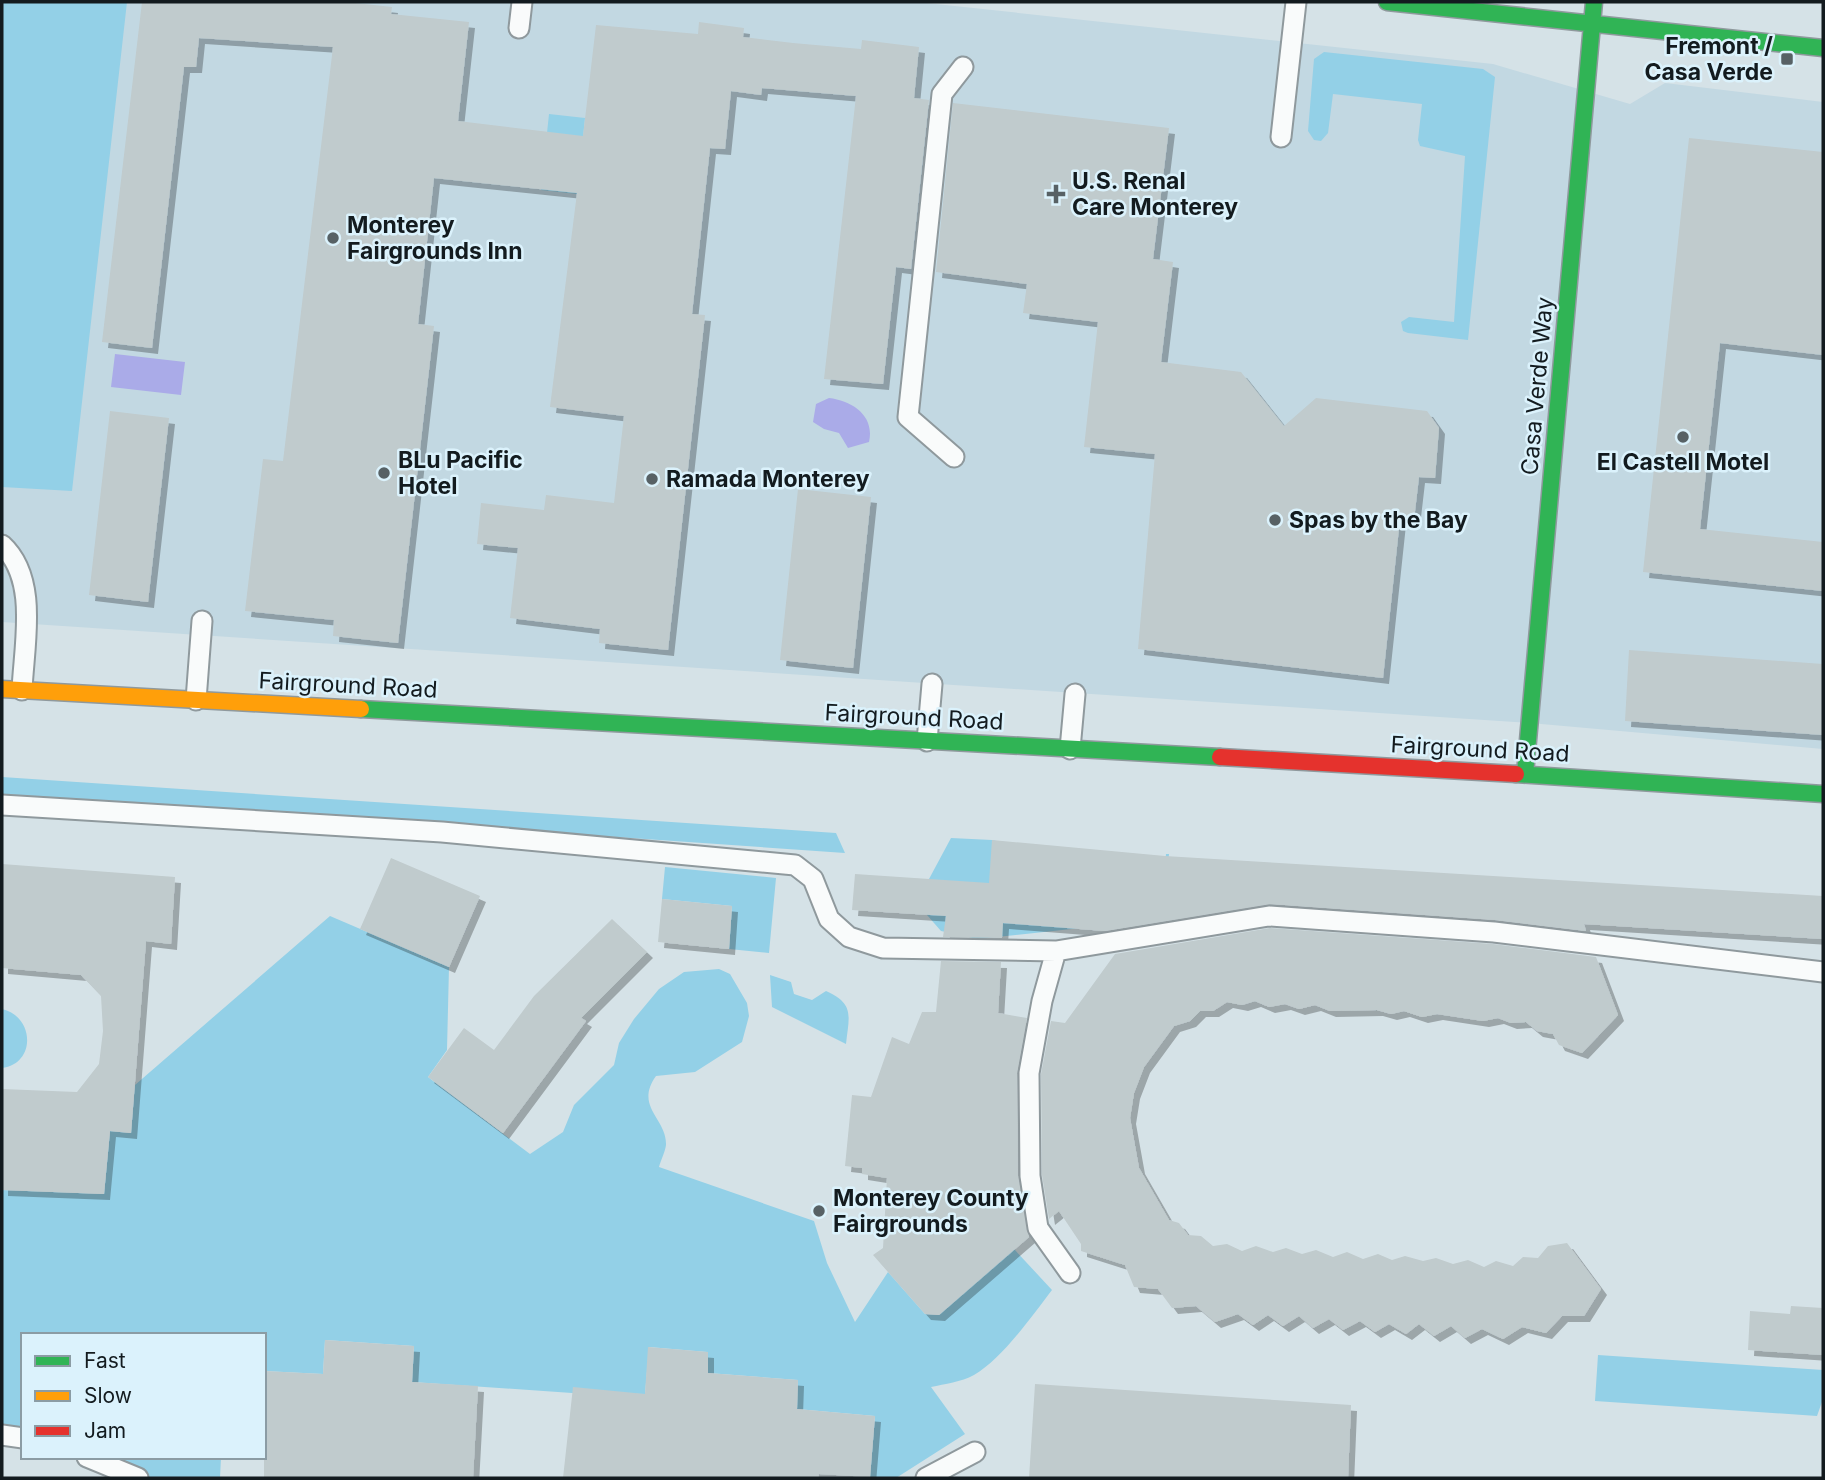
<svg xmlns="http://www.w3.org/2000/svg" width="1825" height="1480" viewBox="0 0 1825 1480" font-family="Inter,sans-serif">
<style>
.built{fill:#c2d8e2}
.green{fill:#93d0e7}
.water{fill:#aaabe8}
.building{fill:#c0cbcd;filter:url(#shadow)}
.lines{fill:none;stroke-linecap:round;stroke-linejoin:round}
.lane-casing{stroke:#8f999d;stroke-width:23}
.fast-casing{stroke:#8f999d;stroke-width:19}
.slow-casing{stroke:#8f999d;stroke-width:19}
.jam-casing{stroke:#8f999d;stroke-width:19}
.lane{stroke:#f9fbfb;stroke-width:19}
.fast{stroke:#30b455;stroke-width:16}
.slow{stroke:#ff9f0a;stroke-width:16}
.jam{stroke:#e5322d;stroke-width:16}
.poi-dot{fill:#576165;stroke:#dbf2fc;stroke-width:2.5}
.labels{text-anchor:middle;stroke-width:5;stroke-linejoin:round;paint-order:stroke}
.poi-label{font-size:23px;font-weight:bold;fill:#131b1f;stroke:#dbf2fc;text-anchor:start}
.street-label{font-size:23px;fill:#131b1f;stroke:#dbf2fc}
</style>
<defs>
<filter id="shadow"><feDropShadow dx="6" dy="6" stdDeviation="0" flood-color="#0004"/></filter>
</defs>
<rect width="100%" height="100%" fill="#d5e2e7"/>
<path class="built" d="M2,2H917L1493,64L1630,104L1665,83L1823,102V749L1530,723L2,622Z"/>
<path class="green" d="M2,2H127L72,491L2,487Z
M1324,52L1483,69L1495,77L1468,340L1408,333L1403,331L1401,322L1409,317L1454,322L1465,156L1420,146L1418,140L1422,104L1333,94L1328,133L1321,141L1314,140L1308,131L1314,59Z
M549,114L585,118L577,194L541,190Z
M2,777L836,833L845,853L2,794Z
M951,838L992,840L1164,878L1166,854H1169L1164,910L1155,920L978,939L941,931L927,915L929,879Z
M665,867L776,878L769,953L729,949L732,906L662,899Z
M330,916L449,967L447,1050L428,1077L530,1154L563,1132L574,1105L614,1065L619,1043L634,1019L659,989L684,972L719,969L730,974L747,1003L749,1016L742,1042L695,1072L656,1076C634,1107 667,1118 666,1145C665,1152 661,1160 659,1167L814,1221L827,1263L855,1322L888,1272L925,1314L939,1315L1014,1249L1052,1290C1032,1316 1002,1359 974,1375C961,1382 945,1384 931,1387L965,1434L896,1478H870L875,1416L797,1409L798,1380L708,1373L707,1352L649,1347L645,1394L572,1393L412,1382L414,1346L325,1340L323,1374L264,1371V1335H23V1438L2,1435V1190L104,1194L110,1131L131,1133L135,1085Z
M770,975L791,982L794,994L812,1000L826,991C855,1004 849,1016 846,1044L772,1007Z
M2,1009C34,1016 37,1063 2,1068Z
M1598,1355L1823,1370V1399L1817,1416L1595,1401Z
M87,1457H221L220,1478H138Z"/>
<path class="water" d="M115,354L185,362L181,395L111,387Z
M829,398C853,401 875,416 869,442L848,448L839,433L824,429L813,422L816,404Z"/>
<path class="building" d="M142,2H346L392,7L391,14L469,22L458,121L583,136L596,25L698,34L699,22L744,28L743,37L793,43L861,49L862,40L919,47L914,98L929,100L911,269L896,267L883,384L824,379L856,96L762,88L761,95L731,91L725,149L710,148L692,314L705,315L668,650L599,643L600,629L510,618L518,548L477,544L481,503L544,510L546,495L614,503L624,416L550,407L577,193L434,178L418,324L434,326L398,643L333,636L334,620L245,611L263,459L283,461L333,47L199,38L196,67H184L152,348L102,342Z
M953,103L1169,128L1153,259L1173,262L1161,362L1241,372L1284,426L1316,398L1427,411L1439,428L1435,478L1419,477L1414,520L1400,519L1383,678L1138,649L1155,454L1084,447L1098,322L1023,313L1027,284L936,272Z
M1689,138L1823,152V355L1720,343L1700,529L1823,542V591L1643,572Z
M110,411L169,418L148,602L89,595Z
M798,489L871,497L853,668L780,660Z
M1629,650L1823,664V735L1625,721Z
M992,840L1165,856L1823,896V939L1584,924L1586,931L1495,920L1270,904L1105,931L1003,923L1002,938L943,937L946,916L852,910L855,874L989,883Z
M391,858L480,896L449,967L360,929Z
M2,864L175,877L171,944L146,941L131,1133L110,1131L104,1194L2,1190V1089L77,1092L99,1064L103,1031L101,996L81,975L2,968Z
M662,899L732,906L729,949L658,942Z
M612,919L647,952L581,1018L586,1021L503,1133L428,1077L464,1028L494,1050L534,996Z
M1270,928L1493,944L1596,957L1618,1015L1582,1053L1559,1045L1553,1034L1537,1031L1526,1022L1511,1023L1498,1018L1483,1021L1437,1014L1422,1017L1404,1011L1391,1014L1377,1010L1330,1011L1315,1005L1299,1009L1285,1004L1269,1007L1255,1001L1242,1005L1227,1002L1213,1011H1200L1190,1021L1174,1026L1144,1067L1134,1093L1130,1118L1139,1168L1169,1220L1179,1223L1188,1235L1201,1236L1213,1246L1227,1244L1242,1251L1256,1246L1273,1252L1286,1248L1302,1254L1316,1250L1333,1257L1347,1252L1363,1259L1378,1254L1392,1260L1405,1256L1423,1261L1436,1258L1453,1264L1468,1260L1484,1267L1496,1261L1513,1266L1523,1257L1538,1258L1548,1246L1567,1243L1601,1289L1584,1316H1562L1546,1333L1522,1327L1503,1339L1482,1329L1465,1338L1451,1326L1434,1336L1419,1324L1406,1334L1389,1324L1375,1332L1360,1321L1343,1330L1329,1319L1313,1328L1299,1316L1283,1326L1268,1315L1253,1325L1238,1314L1215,1322L1196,1306L1172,1308L1158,1289L1134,1287L1125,1265L1081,1251V1244L1059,1211L1049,1219L1042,1175L1041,1074L1051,1021L1065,1023L1115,954Z
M941,961L1001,962L998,1013L1027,1018L1017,1073L1018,1176L1029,1237L939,1315L925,1314L873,1255L883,1248L887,1178L862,1174V1168L845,1166L852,1095L871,1097L892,1037L909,1044L922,1012H936Z
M1791,1306L1823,1308V1355L1748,1350L1750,1311L1790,1314Z
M325,1340L414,1346L412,1382L478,1386L473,1478H264V1371L323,1374Z
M648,1347L708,1352V1373L798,1380L797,1409L875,1416L870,1477L819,1474L818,1478H563L573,1387L645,1394Z
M1035,1384L1351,1405L1348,1478H1029Z"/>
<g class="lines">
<g class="lane-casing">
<path id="lane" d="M519,28L522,2
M1281,137L1296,2
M954,457L908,417L942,94L963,67
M2,545C39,579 24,644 22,690
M196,700L202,621
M927,741L932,684
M1070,749L1075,694
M2,805L442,832L795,865L813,879L829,919L849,937L883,948L1056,951L1269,916L1494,932L1823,972
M1056,951L1042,1001L1029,1073L1030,1176L1038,1228L1070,1273
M2,1435L23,1438
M87,1457L138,1478
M926,1478L975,1452"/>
</g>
<g class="fast-casing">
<path id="fast" d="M1387,2L1823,48
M361,709L1220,757
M1516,774L1823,794
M1525,774L1594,2"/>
</g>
<g class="slow-casing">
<path id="slow" d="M2,689L361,709"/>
</g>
<g class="jam-casing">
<path id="jam" d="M1220,757L1516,774"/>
</g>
<use href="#lane" class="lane"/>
<use href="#fast" class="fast"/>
<use href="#slow" class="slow"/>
<use href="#jam" class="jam"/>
</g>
<g class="poi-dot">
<rect x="1780" y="52" width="14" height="14" rx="3.5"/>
<path d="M1052.5 183.5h7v7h7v7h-7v7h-7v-7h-7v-7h7z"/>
<circle cx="333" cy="238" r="7"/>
<circle cx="1683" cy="437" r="7"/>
<circle cx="384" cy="473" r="7"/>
<circle cx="652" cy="479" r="7"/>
<circle cx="1275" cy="520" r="7"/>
<circle cx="819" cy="1211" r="7"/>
</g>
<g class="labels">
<g class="poi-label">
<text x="1773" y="54" text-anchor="end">Fremont /<tspan x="1773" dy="26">Casa Verde</tspan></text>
<text x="1072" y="189">U.S. Renal<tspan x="1072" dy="26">Care Monterey</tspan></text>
<text x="347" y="233">Monterey<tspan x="347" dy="26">Fairgrounds Inn</tspan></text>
<text x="398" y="468">BLu Pacific<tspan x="398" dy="26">Hotel</tspan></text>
<text x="1683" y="470" text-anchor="middle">El Castell Motel</text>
<text x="666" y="487">Ramada Monterey</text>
<text x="1289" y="528">Spas by the Bay</text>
<text x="833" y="1206">Monterey County<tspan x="833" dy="26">Fairgrounds</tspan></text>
</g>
<g class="street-label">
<text transform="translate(1537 386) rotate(-85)" y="8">Casa Verde Way</text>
<text transform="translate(348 685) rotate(3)" y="8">Fairground Road</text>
<text transform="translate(914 717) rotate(3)" y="8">Fairground Road</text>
<text transform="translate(1480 749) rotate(3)" y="8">Fairground Road</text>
</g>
</g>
<rect width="1825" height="1480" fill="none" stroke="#131b1f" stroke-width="7"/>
<rect x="21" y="1333" width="245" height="126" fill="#dbf2fc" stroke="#8b9ca4" stroke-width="2"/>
<rect x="35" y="1356" width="35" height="10" fill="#30b455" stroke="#8b9ca4" stroke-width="2"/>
<text x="84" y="1368" font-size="21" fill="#131b1f">Fast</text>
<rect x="35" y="1391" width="35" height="10" fill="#ff9f0a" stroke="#8b9ca4" stroke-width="2"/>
<text x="84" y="1403" font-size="21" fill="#131b1f">Slow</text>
<rect x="35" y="1426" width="35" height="10" fill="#e5322d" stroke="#8b9ca4" stroke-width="2"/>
<text x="84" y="1438" font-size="21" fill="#131b1f">Jam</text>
</svg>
